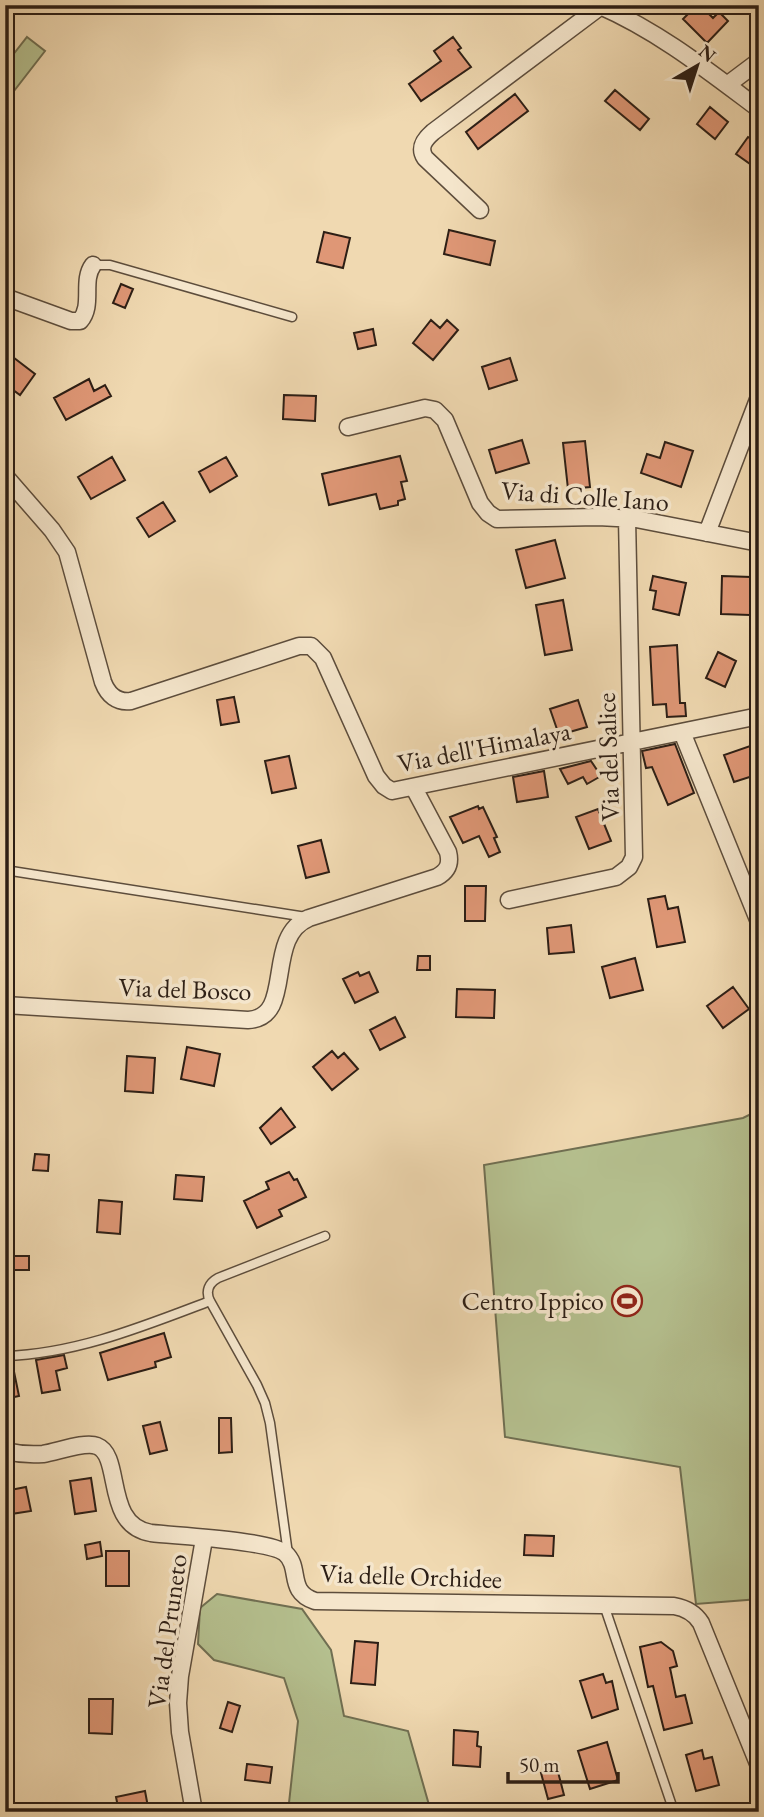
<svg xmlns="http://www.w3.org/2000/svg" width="764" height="1817" viewBox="0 0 764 1817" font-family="'EB Garamond',serif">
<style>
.green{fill:#b5c08f;stroke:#706f52;stroke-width:2}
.building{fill:#df9776;stroke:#2c1e15;stroke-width:2}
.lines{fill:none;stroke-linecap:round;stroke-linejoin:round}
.service-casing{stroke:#5d4d3c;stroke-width:11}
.minor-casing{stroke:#5d4d3c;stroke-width:19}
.service{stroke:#f5e6cc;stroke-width:8}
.minor{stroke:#f5e6cc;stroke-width:16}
.labels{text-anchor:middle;stroke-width:7;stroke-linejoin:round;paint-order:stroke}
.street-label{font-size:26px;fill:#2c1e15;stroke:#f5e6cc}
.poi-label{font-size:26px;fill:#2c1e15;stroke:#f5e6cc;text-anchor:end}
</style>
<rect width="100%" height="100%" fill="#f0d9b1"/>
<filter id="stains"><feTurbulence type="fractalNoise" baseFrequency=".00286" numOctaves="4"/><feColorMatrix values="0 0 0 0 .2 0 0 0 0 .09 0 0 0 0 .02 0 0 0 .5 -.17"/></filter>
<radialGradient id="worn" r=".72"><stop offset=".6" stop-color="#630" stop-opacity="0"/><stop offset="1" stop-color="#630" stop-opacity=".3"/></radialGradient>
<path class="green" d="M27,37L45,51L14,91L5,85V65Z
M759,1110V1599L696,1604L680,1467L505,1437L484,1165L743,1118Z
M217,1594L302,1609L331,1650L344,1716L408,1731L431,1812H288L298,1721L284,1678L214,1660L198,1644L200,1608Z"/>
<path class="building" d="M697,5H700L713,18L719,12L728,21L707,43L683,19Z
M453,37L461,48L458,50L471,67L421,101L409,84L441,61L434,51Z
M615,90L649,119L640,130L605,101Z
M515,94L528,111L478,149L466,132Z
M710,107L728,122L715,139L697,124Z
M748,137L759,144V158L753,166L736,154Z
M449,230L495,241L490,265L444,254Z
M324,232L350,238L343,268L317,262Z
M121,284L133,289L125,308L113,303Z
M431,320L440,328L447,320L458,330L433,360L413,343Z
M373,329L376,345L358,349L354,333Z
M5,351L35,374L20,395L5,384Z
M510,358L517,380L489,389L482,367Z
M89,379L94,391L105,385L111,396L66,420L54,398Z
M284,395L316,396L315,421L283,419Z
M522,440L529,463L496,473L489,450Z
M585,441L590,487L568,489L563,443Z
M665,442L693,451L681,487L641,473L647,454L660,458Z
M400,456L407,481L401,482L405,499L398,501V505L380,509L376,494L329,505L322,474Z
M112,457L125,480L91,499L78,477Z
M226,457L237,476L210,492L199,472Z
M163,502L175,521L149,537L137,518Z
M555,540L565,578L526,588L516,550Z
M653,576L686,583L679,615L653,609L656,591L650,590Z
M722,576L751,577L750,615L721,614Z
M563,600L572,650L545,655L536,605Z
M677,645L680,703H685L686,716L667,717L666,704L653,705L650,647Z
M718,652L736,661L725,687L706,678Z
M234,697L239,722L221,725L217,700Z
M578,700L587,727L559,735L550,709Z
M675,744L694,793L668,805L652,767L646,768L642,751Z
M756,744L759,752V774L734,782L724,755Z
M289,756L296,788L272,793L265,761Z
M591,761L601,776L587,784L583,777L568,784L560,769Z
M544,771L548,797L517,802L513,777Z
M478,806L479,809L483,807L497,837L494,838L500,852L489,857L479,836L463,843L450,817Z
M598,809L611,841L589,849L576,817Z
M321,840L329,872L306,878L298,846Z
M465,886H486L485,921H465Z
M665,896L668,909L678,907L685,942L657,947L648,899Z
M571,925L574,952L549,954L547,928Z
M418,956H430V970H417Z
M635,958L643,990L610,998L602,967Z
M358,972L360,976L369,972L378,992L355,1003L343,979Z
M733,987L749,1009L723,1028L707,1006Z
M457,989L495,990L494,1018L456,1017Z
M395,1017L405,1037L380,1050L370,1030Z
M187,1047L220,1054L214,1086L181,1079Z
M332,1051L338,1058L344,1053L358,1069L332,1090L313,1067Z
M127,1056L155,1058L153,1093L125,1091Z
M281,1108L295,1127L271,1144L260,1128Z
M35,1154L49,1155L48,1171L33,1170Z
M289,1172L294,1180L297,1179L306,1197L279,1210L282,1216L257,1228L244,1201L269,1189L266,1182Z
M176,1175L204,1177L202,1201L174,1199Z
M99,1200L122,1202L120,1234L97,1232Z
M12,1256H29V1270H12Z
M164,1333L171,1357L155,1362L156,1367L108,1380L100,1353Z
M64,1355L67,1368L56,1371L60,1390L42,1393L36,1360Z
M12,1362L19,1396L5,1399V1363Z
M219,1418H231L232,1452L219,1453Z
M160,1422L167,1450L150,1454L143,1426Z
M91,1478L96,1511L75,1514L70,1481Z
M26,1487L31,1511L11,1514L10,1508L5,1509V1491Z
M525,1535L554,1536L553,1556L524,1555Z
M100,1542L102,1556L87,1559L85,1545Z
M106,1551H129V1586H106Z
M355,1641L378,1643L375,1685L351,1683Z
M661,1642L673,1651L677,1666L670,1668L676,1697L685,1695L692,1723L664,1730L653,1686L648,1687L640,1647Z
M603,1674L606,1683L612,1681L618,1709L592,1718L580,1681Z
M89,1699H113L112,1734L89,1733Z
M228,1702L240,1706L232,1732L220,1728Z
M454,1730L478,1732L477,1746L481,1747L480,1767L453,1765Z
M607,1742L618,1780L590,1789L578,1751Z
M702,1750L704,1759L712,1757L719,1785L696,1791L686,1755Z
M247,1764L272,1767L270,1783L245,1780Z
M557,1768L564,1795L548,1799L541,1773Z
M145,1791L148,1807L142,1808L143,1812H119L116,1797Z"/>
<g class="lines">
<g class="service-casing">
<path id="service" d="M93,265H110L292,317
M5,870L306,917
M5,1183L7,1170
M5,1356C76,1354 144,1326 210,1301
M288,1554L270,1423L265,1403L257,1385L210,1301C205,1291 209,1283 218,1278L325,1236
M604,1605L671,1803"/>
</g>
<g class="minor-casing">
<path id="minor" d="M598,5C658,31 707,70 759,109
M727,85L759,61
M480,210L425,158C418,147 425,139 433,132L601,6
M5,297L71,321H80C94,305 81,281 93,265
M348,427L425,408L435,410L445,420L480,503L488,513L497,519L598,517L636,519L759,543
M5,476L52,530L67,552L103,682C108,695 117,703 131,701L299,646H311L323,658L376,776L384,786L392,791L759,716
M707,533L759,397
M682,732L759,922
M509,900L616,877L629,867L634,857L627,518
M5,1005L248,1020C296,1018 263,937 309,918L437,877C448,871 451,864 448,852L414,788
M5,1451C18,1454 30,1455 43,1454C57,1452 85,1441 97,1446C123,1456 103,1525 151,1533C177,1536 268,1540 285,1553C302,1568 286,1591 315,1601L674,1606C685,1608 695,1613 701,1623L759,1766
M194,1812L180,1732L178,1703L180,1676L204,1539"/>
</g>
<use href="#service" class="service"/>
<use href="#minor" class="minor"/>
</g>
<defs>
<g id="stadium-ring" transform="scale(1.575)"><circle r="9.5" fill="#f5e6cc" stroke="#8f2418" stroke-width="1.5"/><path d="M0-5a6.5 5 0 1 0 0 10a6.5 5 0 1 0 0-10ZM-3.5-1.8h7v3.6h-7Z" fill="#8f2418"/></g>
</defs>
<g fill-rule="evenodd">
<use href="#stadium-ring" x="627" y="1301"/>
</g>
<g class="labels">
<g class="street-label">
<text transform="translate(585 496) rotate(4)" y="9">Via di Colle Iano</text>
<text transform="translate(484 747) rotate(-11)" y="9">Via dell'Himalaya</text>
<text transform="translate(608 757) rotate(-92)" y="9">Via del Salice</text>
<text transform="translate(185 989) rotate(2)" y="9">Via del Bosco</text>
<text transform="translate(411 1576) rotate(2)" y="9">Via delle Orchidee</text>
<text transform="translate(167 1631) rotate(-82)" y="9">Via del Pruneto</text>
</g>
<g class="poi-label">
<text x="604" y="1310">Centro Ippico</text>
</g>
</g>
<rect width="764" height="1817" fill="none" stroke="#f0d9b1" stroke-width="28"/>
<rect x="7" y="7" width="750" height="1803" fill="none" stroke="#2c1e15" stroke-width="3.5"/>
<rect x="14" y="14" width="736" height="1789" fill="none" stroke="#2c1e15" stroke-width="2"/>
<g transform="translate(697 66) rotate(39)" stroke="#f5e6cc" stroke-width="5" paint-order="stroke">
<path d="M0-5L12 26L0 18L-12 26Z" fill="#2c1e15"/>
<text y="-10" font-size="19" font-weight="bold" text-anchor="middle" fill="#2c1e15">N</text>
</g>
<path d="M508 1772v10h110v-10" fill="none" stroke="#2c1e15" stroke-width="3.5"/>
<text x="519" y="1772" font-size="21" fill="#2c1e15" stroke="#f5e6cc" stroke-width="5" paint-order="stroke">50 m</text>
<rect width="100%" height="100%" filter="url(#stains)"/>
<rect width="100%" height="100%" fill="url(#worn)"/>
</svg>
